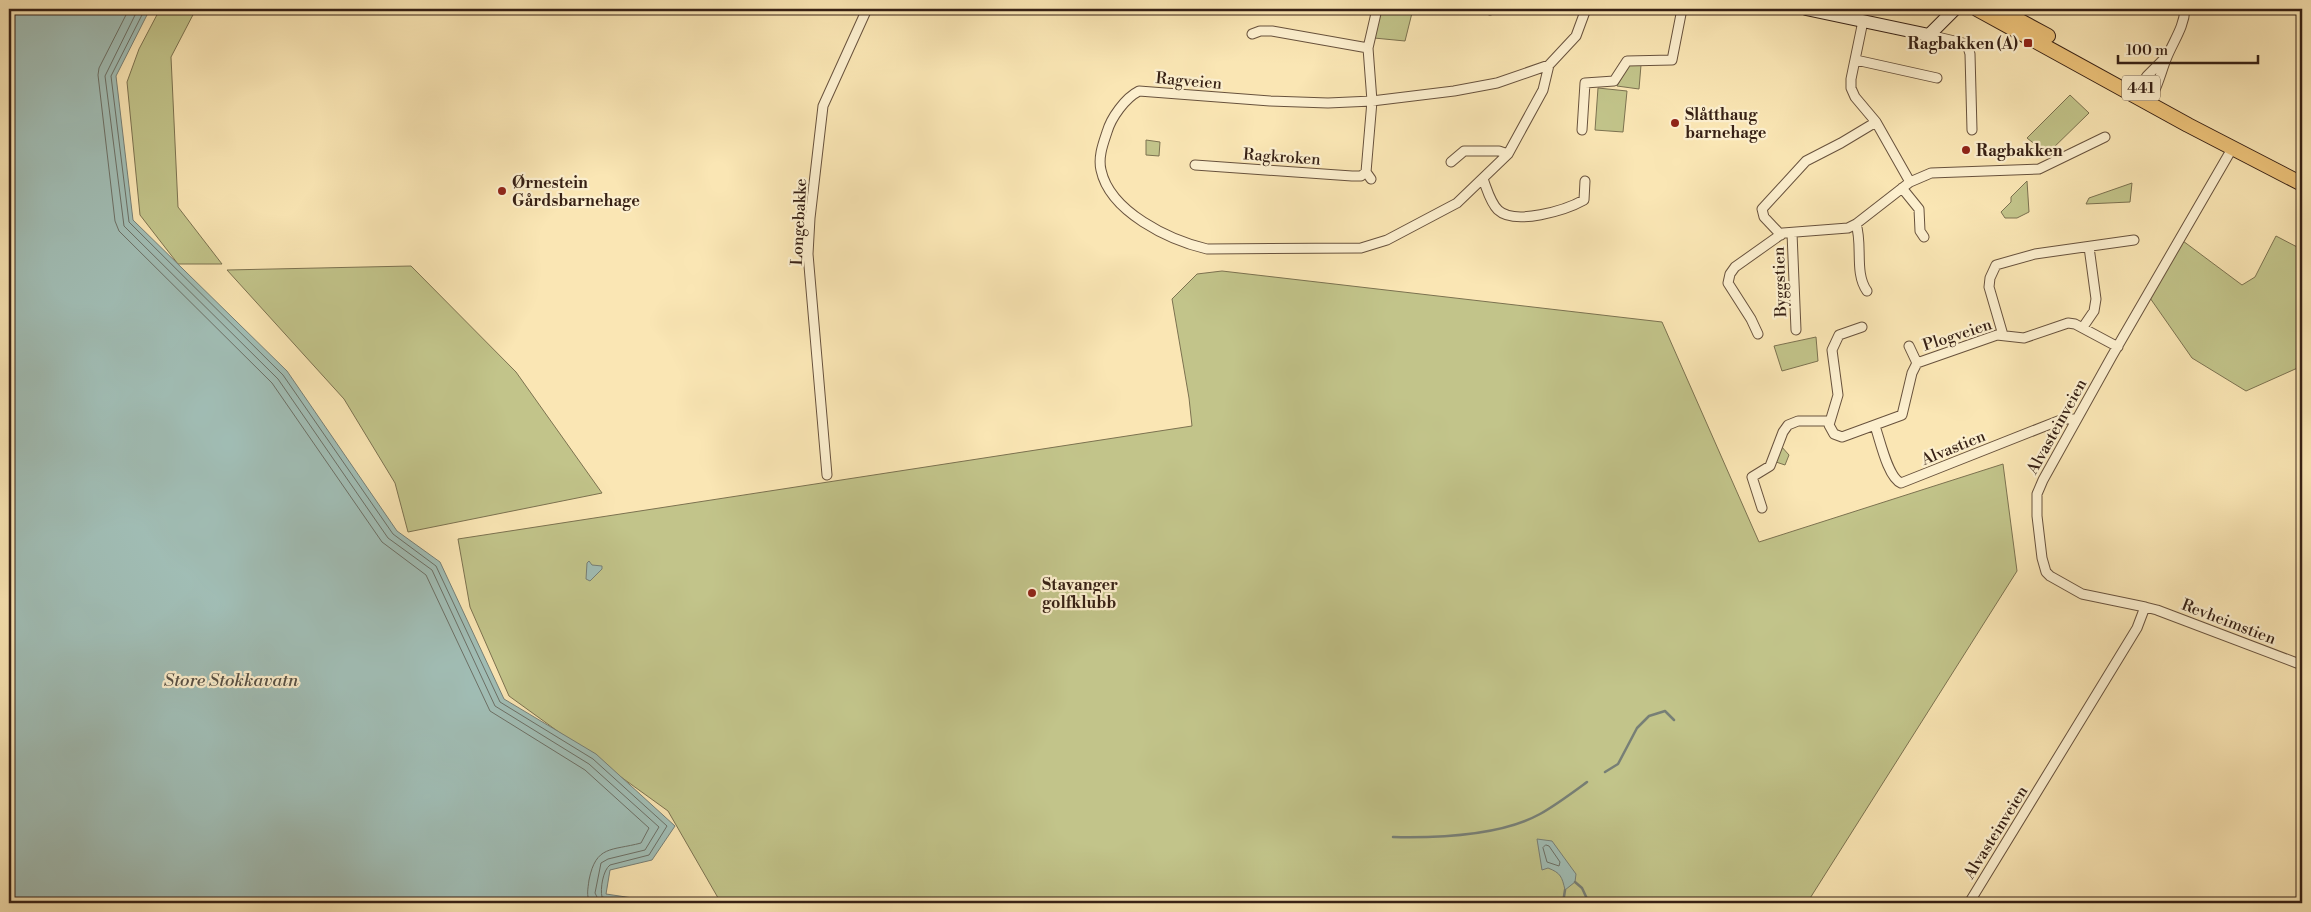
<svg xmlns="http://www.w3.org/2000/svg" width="2311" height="912" viewBox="0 0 2311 912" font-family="'Libre Bodoni',serif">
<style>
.green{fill:#c2c48a;stroke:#7c7250}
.water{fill:#a1beb6;stroke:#777f76}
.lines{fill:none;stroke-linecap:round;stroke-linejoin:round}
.shore{stroke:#6c7066;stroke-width:1}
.stream{stroke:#777f76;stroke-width:2.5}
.street-casing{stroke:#68523d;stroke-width:11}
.secondary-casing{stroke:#372115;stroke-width:14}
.primary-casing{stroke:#372115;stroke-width:16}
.street{stroke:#fcefce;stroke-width:9}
.secondary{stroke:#fcefce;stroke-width:12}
.primary{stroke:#edc37a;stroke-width:14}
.poi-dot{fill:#8f2418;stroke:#fcefce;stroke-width:2}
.labels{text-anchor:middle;stroke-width:4.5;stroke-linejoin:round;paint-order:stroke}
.shield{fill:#fcefce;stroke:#725f4c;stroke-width:1}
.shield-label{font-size:15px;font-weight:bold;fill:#372115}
.poi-label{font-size:16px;font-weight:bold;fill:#372115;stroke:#fcefce;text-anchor:start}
.street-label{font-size:16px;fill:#372115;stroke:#fcefce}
.water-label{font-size:18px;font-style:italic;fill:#575045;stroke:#fcefce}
</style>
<rect width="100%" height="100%" fill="#fae6b4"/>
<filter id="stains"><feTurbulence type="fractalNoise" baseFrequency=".004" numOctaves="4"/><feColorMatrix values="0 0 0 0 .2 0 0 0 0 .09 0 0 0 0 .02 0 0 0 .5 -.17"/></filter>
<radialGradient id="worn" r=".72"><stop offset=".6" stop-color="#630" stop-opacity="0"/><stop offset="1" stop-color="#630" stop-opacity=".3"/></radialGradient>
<path class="green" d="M160,9H196L171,57L178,207L222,264H178L140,215L127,82L139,49Z
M1381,9H1413L1405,41L1374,38Z
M1629,65H1641L1639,89L1617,86Z
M1598,88L1627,91L1623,132L1595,130Z
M2070,95L2089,113L2047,154L2027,138Z
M1146,140L1160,142L1159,156L1146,155Z
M2027,181L2029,212L2017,218H2005L2001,212L2011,202V197Z
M2132,183L2130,202L2086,204L2089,198Z
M2276,236L2299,248L2302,273V366L2246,391L2192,358L2150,298L2183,241L2242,285L2255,277Z
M411,266L516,372L602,493L408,532L395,483L344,399L227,270Z
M1222,271L1662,322L1759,542L2003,464L2017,571L1807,903H721L668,811L509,696L470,607L458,539L1192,426L1189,398L1172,299L1197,274Z
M1816,337L1818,361L1782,371L1774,346Z
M1781,446L1789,455L1785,465L1776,462Z"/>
<path class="water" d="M9,9H150L116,76L133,220L287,371L397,531L440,562L504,699L596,754L675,826L652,860L610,870L606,894L666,903H9Z
M589,561L592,565L602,566V569L590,581L586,579L587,563Z
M1537,839L1552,841L1576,874L1575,882L1565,890C1562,877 1561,873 1548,868L1542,870Z"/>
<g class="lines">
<path class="shore" d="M129,9L99,68L98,75L115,221L119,231L272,383L382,542L426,575L490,711L585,770L649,828L641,843C611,851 596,845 589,880C588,889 586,895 590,903
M138,9L105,76L124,226L278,379L388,538L432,570L495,706L589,764L659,827L645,850L608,859L601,863L595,893L600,903
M145,9L111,76L129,222L283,375L393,534L436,566L500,702L593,759L667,826L649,855L610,865C603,870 600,889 602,897L632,903
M1546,845L1549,846L1560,862L1559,866L1547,862L1543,848Z"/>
<path class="stream" d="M1605,772L1618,764L1637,728L1649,716L1665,711L1674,720
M1393,837C1438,838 1500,836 1540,814C1556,805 1572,793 1587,782
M1575,882L1582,888L1589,903
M1563,903L1565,890"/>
<g class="street-casing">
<path id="street" d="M1486,9L1490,10
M1863,21L1851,79V88L1855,97L1876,122L1910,182
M1252,34L1260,31H1272L1368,48L1377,9
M1929,35L1967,44L1970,54L1972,130
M2167,56L2147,76L2139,87L2142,98L2153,94C2159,82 2162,69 2167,57C2174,40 2184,27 2185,9
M1856,60L1937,78
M1549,65L1497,83L1454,91L1372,101L1328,103L1270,101L1139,91C1125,98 1111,118 1107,132C1103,144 1098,157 1101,170C1110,212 1169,240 1207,249L1361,248L1387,240L1457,203L1508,154L1543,90L1549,65L1576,36L1586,9
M1582,130L1585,83L1614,81L1627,61L1672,60L1682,9
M1451,162L1464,151H1499L1508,154
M1195,165L1352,176H1361L1366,172L1371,179
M1366,172L1372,101L1368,48
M1483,179C1487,189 1490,202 1498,210C1515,226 1566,210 1584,200L1585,181
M1902,188L1919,209L1920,231L1924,237
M1856,224C1863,245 1854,273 1867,291
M1792,233L1796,330
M1781,235L1764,217L1762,209L1806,161L1841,143L1876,122
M1862,327L1839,335L1832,350L1838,395L1829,425L1834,434L1842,437L1902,415L1912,373L1917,363L1997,335L2024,338L2068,323L2075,324L2118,347
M2083,327L2094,311L2096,299L2089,247
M1758,334L1751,319L1728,283L1730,274L1735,267L1783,233L1848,228L1856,224L1910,182L1931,173L2039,169L2105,137
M2003,335L1989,287L1990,278L1996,265L2035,254L2134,240
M1909,346L1917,363
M1875,426C1880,440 1888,478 1901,483L2063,419H2077
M827,475L808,254L810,218L823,106L867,9
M1762,508L1752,477L1770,466L1783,432L1788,425L1798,421H1829
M2145,607L2157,610L2302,665
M1969,903L2137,628L2145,607L2082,594L2050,576L2046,572L2042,558L2037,516V494L2043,480L2112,356L2233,147"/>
</g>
<g class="secondary-casing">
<path id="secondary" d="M1806,9L1929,35L1955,9"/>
</g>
<g class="primary-casing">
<path id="primary" d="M1977,9L2188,125L2302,184
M1998,9L2048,36"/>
</g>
<use href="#street" class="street"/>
<use href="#secondary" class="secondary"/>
<use href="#primary" class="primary"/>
</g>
<g class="poi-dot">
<rect x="2023" y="38" width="10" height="10" rx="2.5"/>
<circle cx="1675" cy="123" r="5"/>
<circle cx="1966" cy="150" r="5"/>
<circle cx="502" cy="191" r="5"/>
<circle cx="1032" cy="593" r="5"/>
</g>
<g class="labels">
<rect class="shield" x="2122" y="75.5" width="38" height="25" rx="4"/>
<g class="shield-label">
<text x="2141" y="93">441</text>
</g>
<g class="poi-label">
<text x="2018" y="49" text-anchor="end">Ragbakken (A)</text>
<text x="1685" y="120">Slåtthaug<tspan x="1685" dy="18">barnehage</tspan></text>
<text x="1976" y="156">Ragbakken</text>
<text x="512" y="188">Ørnestein<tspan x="512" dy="18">Gårdsbarnehage</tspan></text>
<text x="1042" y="590">Stavanger<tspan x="1042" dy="18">golfklubb</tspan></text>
</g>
<g class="street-label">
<text transform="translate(1189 80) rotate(5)" y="6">Ragveien</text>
<text transform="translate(1282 156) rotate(4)" y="6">Ragkroken</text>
<text transform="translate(798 222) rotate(-87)" y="6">Longebakke</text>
<text transform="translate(1779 282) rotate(-92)" y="6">Byggstien</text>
<text transform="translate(1957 334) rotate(-18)" y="6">Plogveien</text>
<text transform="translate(2056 426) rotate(-61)" y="6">Alvasteinveien</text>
<text transform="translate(1953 447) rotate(-22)" y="6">Alvastien</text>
<text transform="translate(2229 621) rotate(21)" y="6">Revheimstien</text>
<text transform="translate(1995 832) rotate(-58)" y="6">Alvasteinveien</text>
</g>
<g class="water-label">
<text x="231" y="686">Store Stokkavatn</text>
</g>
</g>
<rect width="2311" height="912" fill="none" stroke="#fae6b4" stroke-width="30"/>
<rect x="10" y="10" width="2291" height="892" fill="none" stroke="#372115" stroke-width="2.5"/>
<rect x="15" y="15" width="2281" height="882" fill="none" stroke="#372115"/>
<path d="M2118 55v8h140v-8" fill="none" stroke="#372115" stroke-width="2.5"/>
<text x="2126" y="55" font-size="15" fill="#372115" stroke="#fcefce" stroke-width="4" paint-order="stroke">100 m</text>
<rect width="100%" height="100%" filter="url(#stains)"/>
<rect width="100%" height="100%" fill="url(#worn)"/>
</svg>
